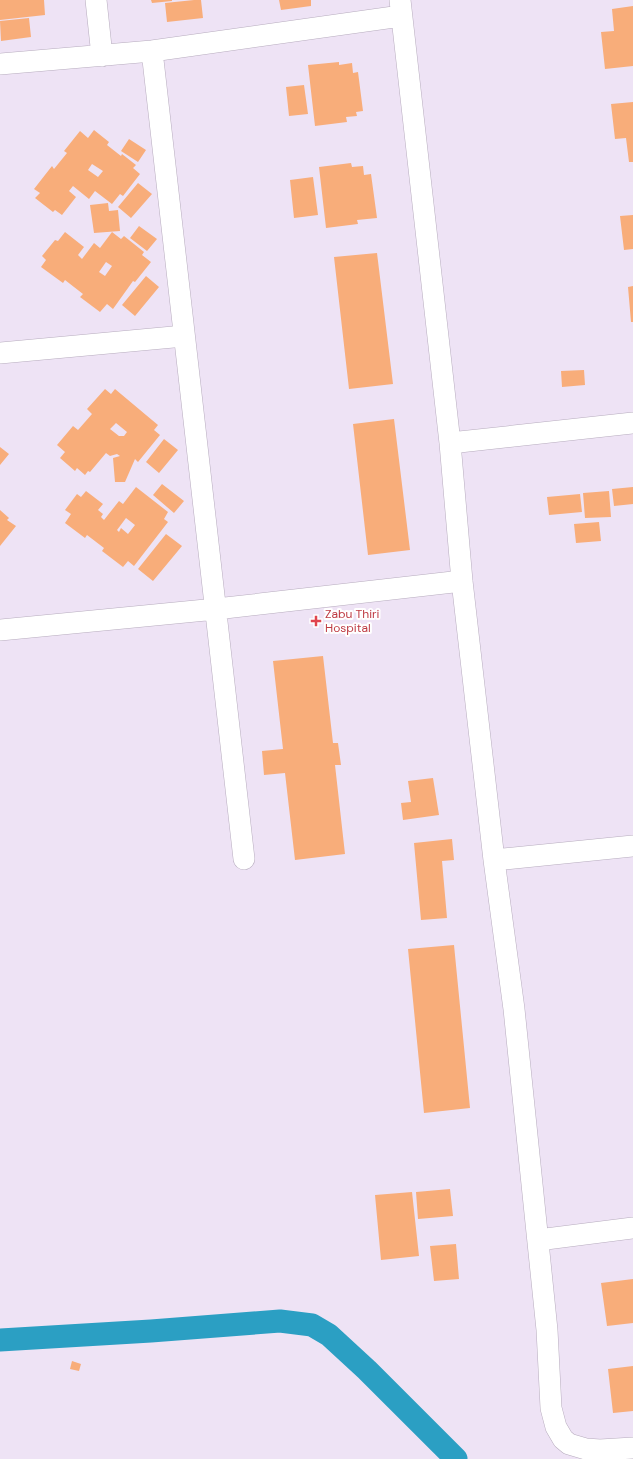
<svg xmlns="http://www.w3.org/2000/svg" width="633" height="1459" viewBox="0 0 633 1459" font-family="'DM Sans',sans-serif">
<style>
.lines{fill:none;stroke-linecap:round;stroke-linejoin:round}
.canal{stroke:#2b9fc3;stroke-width:23}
.building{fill:#f8ad7a;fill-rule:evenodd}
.street-casing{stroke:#b7acbe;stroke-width:22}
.street{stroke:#fff;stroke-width:21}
.health-dot{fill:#e0444e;stroke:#fff;stroke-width:1.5}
.labels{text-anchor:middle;stroke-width:4;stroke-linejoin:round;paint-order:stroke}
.health-label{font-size:12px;fill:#be3a42;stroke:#fff;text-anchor:start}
</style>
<rect width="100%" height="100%" fill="#eee3f5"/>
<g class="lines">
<path class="canal" d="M0,1340L151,1331L280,1321L312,1325L329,1335L367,1370L456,1459"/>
</g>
<path class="building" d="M0,0H44L45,15L0,20Z
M151,0H172V1L152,3Z
M194,0H201L203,18L167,22L165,3Z
M279,0H311V6L281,10Z
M633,6V66L605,69L601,32L614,31L612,9Z
M29,18L31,37L1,41L0,21Z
M339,62V65L352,63L353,73L358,72L363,111L356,112L357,116L346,117L347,122L315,126L308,65Z
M304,85L308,114L289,116L286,87Z
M633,102V162H629L626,138L615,139L611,104Z
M94,130L109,142L107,145L121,156L122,154L136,165L133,168L140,174L123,196L120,194L112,204L95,191L89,199L73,186L69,191L76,197L62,215L55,210L53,212L35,198L40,193L34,189L52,166L54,169L67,153L64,151L80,131L88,138ZM92,164L103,171L98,177L88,170Z
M129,139L146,150L138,162L121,151Z
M351,163L352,167L363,166L364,175L371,174L377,218L357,220L358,224L326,228L319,167Z
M313,177L318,215L294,218L290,180Z
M138,183L152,194L131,218L118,207Z
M108,203L109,211L118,210L120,231L94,233L90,205Z
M633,215V249L624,250L620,216Z
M139,226L157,239L147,251L130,238Z
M65,232L84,247L78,255L82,259L94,243L100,248L112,232L121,239L124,236L144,252L142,255L151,262L135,282L133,281L113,309L107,304L100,312L80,297L83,294L65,280L63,283L41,267L46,260L42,256L55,240L58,241ZM106,262L112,266L105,276L99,272Z
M377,253L393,384L349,389L334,257Z
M146,276L159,287L135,316L122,305Z
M633,286V322H631L628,287Z
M584,370L585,385L562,387L561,371Z
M105,389L111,394L115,389L146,415L158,425L154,430L160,435L138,462L135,459L125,482H115L113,458L120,456L117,454L110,456L106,453L90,472L88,471L85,475L77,468L75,471L60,458L65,452L57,445L73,426L78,430L92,414L87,409ZM116,423L127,432L124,436H119L110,429Z
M394,419L410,550L368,555L353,424Z
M164,439L178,450L159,473L146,462Z
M0,447L9,454L0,465Z
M162,484L184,501L174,513L153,495Z
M136,487L168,512L164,519L168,522L134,566L128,561L123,567L102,551L104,548L87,535L85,538L65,523L71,514L65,510L77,494L81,497L86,491L103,504L98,510L103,514L101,517L104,520L119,501L123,504ZM126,518L135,525L128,534L121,528L119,532L117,530Z
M633,487V504L614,506L612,489Z
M609,491L611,517L585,518L583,493Z
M580,494L582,512L549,515L547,497Z
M0,510L9,518L7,520L16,526L0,546Z
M599,522L601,541L576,543L574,524Z
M166,534L182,546L153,581L138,569Z
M323,656L333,743H338L341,765H335L345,854L295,860L285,773L264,775L262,751L283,749L273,661Z
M433,778L439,815L403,820L401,803L411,802L408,781Z
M452,839L454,860L442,861L447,918L421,920L414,843Z
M454,945L470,1108L424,1113L408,949Z
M450,1189L453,1216L418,1219L416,1192Z
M412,1192L419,1256L381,1260L375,1195Z
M456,1244L459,1279L434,1281L430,1246Z
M633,1279V1323L607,1326L601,1283Z
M72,1361L81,1364L79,1371L70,1369Z
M633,1366V1411L613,1413L608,1369Z"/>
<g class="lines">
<g class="street-casing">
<path id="street" d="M96,0L102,56
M400,0L450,443L462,581L494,860L514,1009L547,1330L551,1408L556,1427L563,1439L569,1444L586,1449L600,1450L633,1448
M152,51L244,859
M0,64L152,51L401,16
M0,353L184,336
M450,443L633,423
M0,630L216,609L462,581
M494,860L633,846
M538,1240L633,1228"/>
</g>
<use href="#street" class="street"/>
</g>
<path class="health-dot" d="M314 615h4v4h4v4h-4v4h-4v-4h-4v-4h4z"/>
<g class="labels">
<g class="health-label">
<text x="325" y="618">Zabu Thiri<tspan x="325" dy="14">Hospital</tspan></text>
</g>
</g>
</svg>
